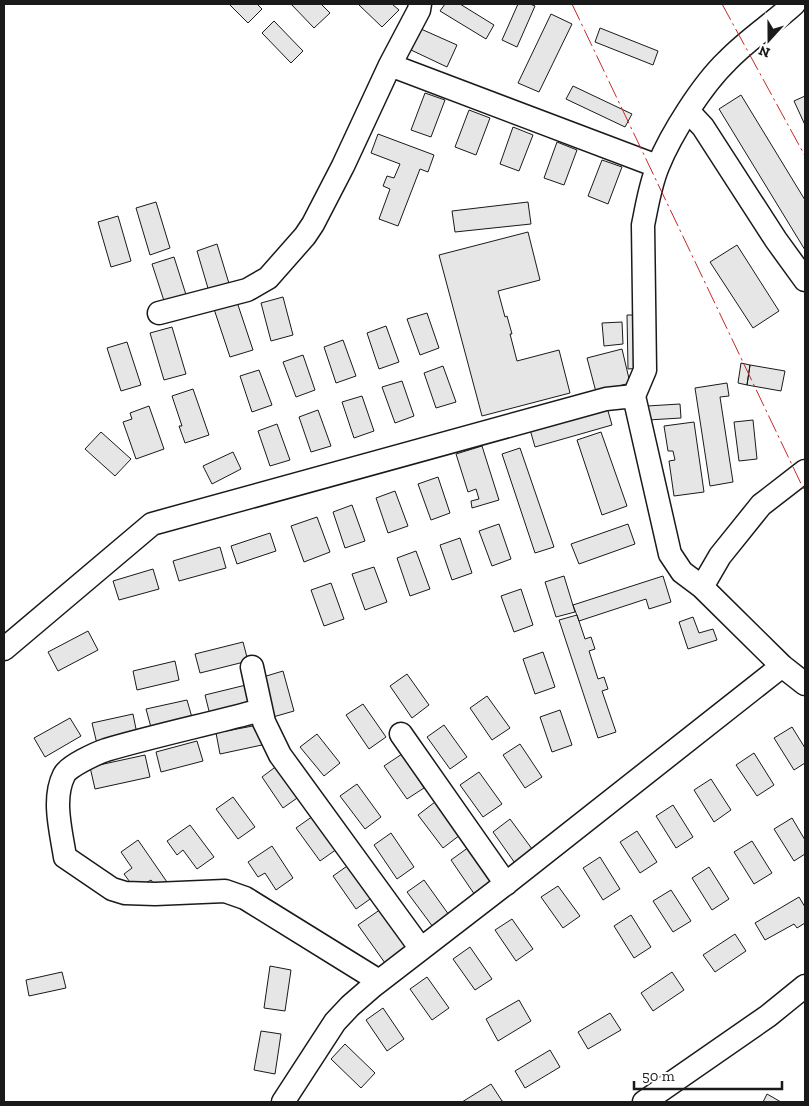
<svg xmlns="http://www.w3.org/2000/svg" width="809" height="1106" viewBox="0 0 809 1106" font-family="'Zilla Slab',serif">
<style>
.building{fill:#e6e6e6;stroke:#1a1a1a}
.lines{fill:none;stroke-linecap:round;stroke-linejoin:round}
.minor-casing{stroke:#1a1a1a;stroke-width:25}
.minor{stroke:#fff;stroke-width:22}
.power{stroke:#c62828;stroke-width:1;stroke-dasharray:18 4 2.5 4;stroke-linecap:butt}
</style>
<rect width="100%" height="100%" fill="#fff"/>
<path class="building" d="M229,4H257L262,9L248,23Z
M291,4H321L330,13L314,28Z
M358,4H392L399,10L382,27Z
M445,4H460L494,25L486,39L440,11Z
M518,4H530L535,6L517,47L502,40Z
M551,14L572,24L539,92L518,83Z
M274,21L303,51L291,63L262,33Z
M600,28L658,51L653,65L595,42Z
M421,29L457,45L447,67L411,50Z
M573,86L632,114L625,127L566,99Z
M425,93L445,100L431,137L411,130Z
M741,95L805,200V250L719,109Z
M805,96V125L794,101Z
M469,110L490,118L476,155L455,147Z
M513,127L533,135L519,171L500,164Z
M378,134L434,155L428,172L420,169L398,226L379,219L390,189L383,186L387,176L394,178L400,164L371,153Z
M557,142L577,150L564,185L544,178Z
M602,160L622,167L608,204L588,196Z
M156,202L170,248L150,255L136,208Z
M528,202L531,224L455,232L452,211Z
M118,216L131,261L111,267L98,222Z
M528,232L540,280L498,291L505,317L507,316L512,334H510L517,361L559,350L570,393L482,416L439,255Z
M217,244L231,290L210,295L197,251Z
M737,245L779,311L753,328L710,262Z
M174,257L188,301L166,307L152,264Z
M283,297L293,335L271,341L261,303Z
M237,302L253,350L230,357L214,309Z
M427,313L439,348L420,355L407,319Z
M627,315H639L640,368L628,369Z
M622,322L623,344L604,346L602,323Z
M386,326L399,362L379,369L367,333Z
M172,327L186,374L164,380L150,333Z
M343,340L356,376L336,383L324,347Z
M127,342L141,385L121,391L107,348Z
M622,349L630,383L596,392L587,358Z
M303,355L315,390L296,397L283,362Z
M741,363L750,365L747,385L738,383Z
M750,365L785,371L781,391L747,385Z
M443,366L456,402L436,408L424,373Z
M259,370L272,405L252,412L240,376Z
M402,381L414,416L395,423L382,387Z
M727,383L729,396L720,397L733,482L710,486L695,388Z
M193,389L209,435L185,443L179,426H182L172,396Z
M362,396L374,431L354,438L342,402Z
M606,404L612,425L535,447L529,426Z
M680,404L681,418L648,420L647,406Z
M149,406L164,449L136,459L123,422L132,419L130,413Z
M318,410L331,446L311,452L299,417Z
M753,420L757,459L739,461L734,422Z
M694,422L704,492L674,496L669,461L675,460L673,451H668L664,426Z
M277,424L290,460L270,466L258,431Z
M101,432L131,459L115,476L85,449Z
M601,432L627,506L602,515L577,440Z
M482,446L499,500L472,508L471,501L479,499L476,489L468,492L456,454Z
M520,448L554,547L535,553L502,454Z
M233,452L241,469L212,484L203,466Z
M438,477L450,513L431,520L418,484Z
M395,491L408,526L388,533L376,498Z
M352,505L365,541L345,548L333,512Z
M317,517L330,552L304,562L291,526Z
M499,524L511,559L492,566L479,531Z
M628,524L635,544L579,564L571,544Z
M270,533L276,551L237,564L231,546Z
M460,538L472,573L452,580L440,545Z
M220,547L226,568L179,581L173,561Z
M416,551L430,589L410,596L397,558Z
M374,567L387,602L365,610L352,574Z
M153,569L159,589L119,600L113,581Z
M564,576L575,612L556,617L545,582Z
M663,576L671,602L649,609L646,599L579,621L573,605Z
M331,583L344,619L324,626L311,590Z
M521,589L533,625L514,632L501,596Z
M577,615L585,639L591,637L595,649L589,651L598,679L604,677L608,689L602,691L616,732L598,738L559,620Z
M693,617L699,633L713,629L717,640L688,649L679,622Z
M88,631L98,650L58,671L48,652Z
M243,642L248,661L200,673L195,654Z
M543,652L555,687L535,694L523,659Z
M175,661L179,680L137,690L133,671Z
M283,671L294,711L273,717L263,677Z
M407,674L429,705L412,718L390,686Z
M246,685L251,705L210,715L205,695Z
M487,696L510,728L492,740L470,708Z
M187,700L193,721L152,731L146,709Z
M363,704L386,737L369,749L346,715Z
M560,710L572,745L552,752L540,717Z
M133,714L137,734L97,744L92,723Z
M70,718L81,736L45,757L34,738Z
M258,725L262,745L220,754L216,733Z
M444,725L467,757L450,769L427,737Z
M792,727L805,748V763L794,770L774,738Z
M317,734L340,763L324,776L300,747Z
M197,741L203,761L161,772L156,752Z
M520,744L542,777L525,788L503,755Z
M754,753L774,785L757,796L736,765Z
M402,754L424,788L407,799L384,766Z
M145,755L150,777L95,789L90,767Z
M278,765L300,796L283,808L262,777Z
M479,772L502,804L483,817L460,785Z
M711,779L731,810L714,822L694,790Z
M357,784L381,817L365,829L340,796Z
M233,797L255,827L238,839L216,809Z
M435,802L460,835L443,848L418,815Z
M673,805L693,837L676,848L656,816Z
M313,816L337,849L320,861L296,828Z
M792,818L805,840V854L794,861L774,829Z
M510,819L535,853L517,866L493,832Z
M190,825L214,857L197,869L183,850L177,855L167,841Z
M637,831L657,862L640,873L620,842Z
M391,833L414,867L397,879L374,845Z
M138,840L167,882L158,889L151,880L135,889L124,874L132,868L121,852Z
M752,841L772,873L754,884L734,852Z
M272,846L293,878L276,890L265,873L258,877L248,862Z
M469,847L496,885L477,898L451,860Z
M600,857L620,889L603,900L583,868Z
M350,864L373,897L356,909L333,876Z
M709,867L729,899L712,910L692,878Z
M424,880L449,915L433,927L407,892Z
M558,886L580,916L563,928L541,897Z
M671,890L691,921L673,932L653,901Z
M799,897L805,907V923L797,928L794,924L765,940L755,923Z
M381,909L408,947L385,963L358,925Z
M631,915L651,947L634,958L614,926Z
M512,919L533,949L516,961L495,930Z
M735,934L746,951L715,972L703,955Z
M470,947L492,979L475,990L453,959Z
M270,966L291,970L285,1011L264,1008Z
M62,972L66,988L29,996L26,980Z
M672,972L684,990L653,1011L641,993Z
M427,977L449,1008L432,1020L410,989Z
M519,1000L531,1021L498,1041L486,1019Z
M383,1008L404,1039L387,1051L366,1020Z
M610,1013L621,1030L588,1049L578,1032Z
M261,1031L281,1034L275,1074L254,1070Z
M345,1044L375,1073L361,1088L331,1059Z
M550,1050L560,1067L525,1088L515,1071Z
M491,1084L502,1101L505,1102H462Z
M767,1094L781,1102H763Z"/>
<g class="lines">
<g class="minor-casing">
<path id="minor" d="M794,4C772,24 747,40 727,61C702,85 671,134 658,166C650,185 647,206 643,225L645,370L634,396L670,554L682,572L702,587L782,666L805,684
M390,65L419,10L420,4
M689,112L703,127L776,240L805,280
M159,313L247,290L268,278L305,236L313,224L343,166L390,65L657,166
M702,587L720,556L761,505L805,471
M4,649L152,524L606,399L634,396
M252,667L264,722L280,755L421,949
M261,710C210,724 157,735 106,750C97,753 68,766 64,775C52,799 61,831 65,857L112,889L125,893L155,894L225,891L245,898L379,981
M401,734L506,884
M283,1102L335,1022L350,1006L373,986L508,882L782,666
M644,1102L768,1016L805,986"/>
</g>
<use href="#minor" class="minor"/>
<path class="power" d="M572,4L805,492
M722,4L805,156"/>
</g>
<rect width="809" height="1106" fill="none" stroke="#1a1a1a" stroke-width="10"/>
<g transform="translate(769 40) rotate(201)" stroke="#ffffff" stroke-width="4" paint-order="stroke">
<path d="M0-4L9 19L0 12L-9 19Z" fill="#1a1a1a"/>
<text y="-8" font-size="14" font-weight="bold" text-anchor="middle" fill="#1a1a1a">N</text>
</g>
<path d="M634 1081v8h148v-8" fill="none" stroke="#1a1a1a" stroke-width="2.5"/>
<text x="642" y="1081" font-size="15" fill="#1a1a1a" stroke="#ffffff" stroke-width="4" paint-order="stroke">50 m</text>
</svg>
